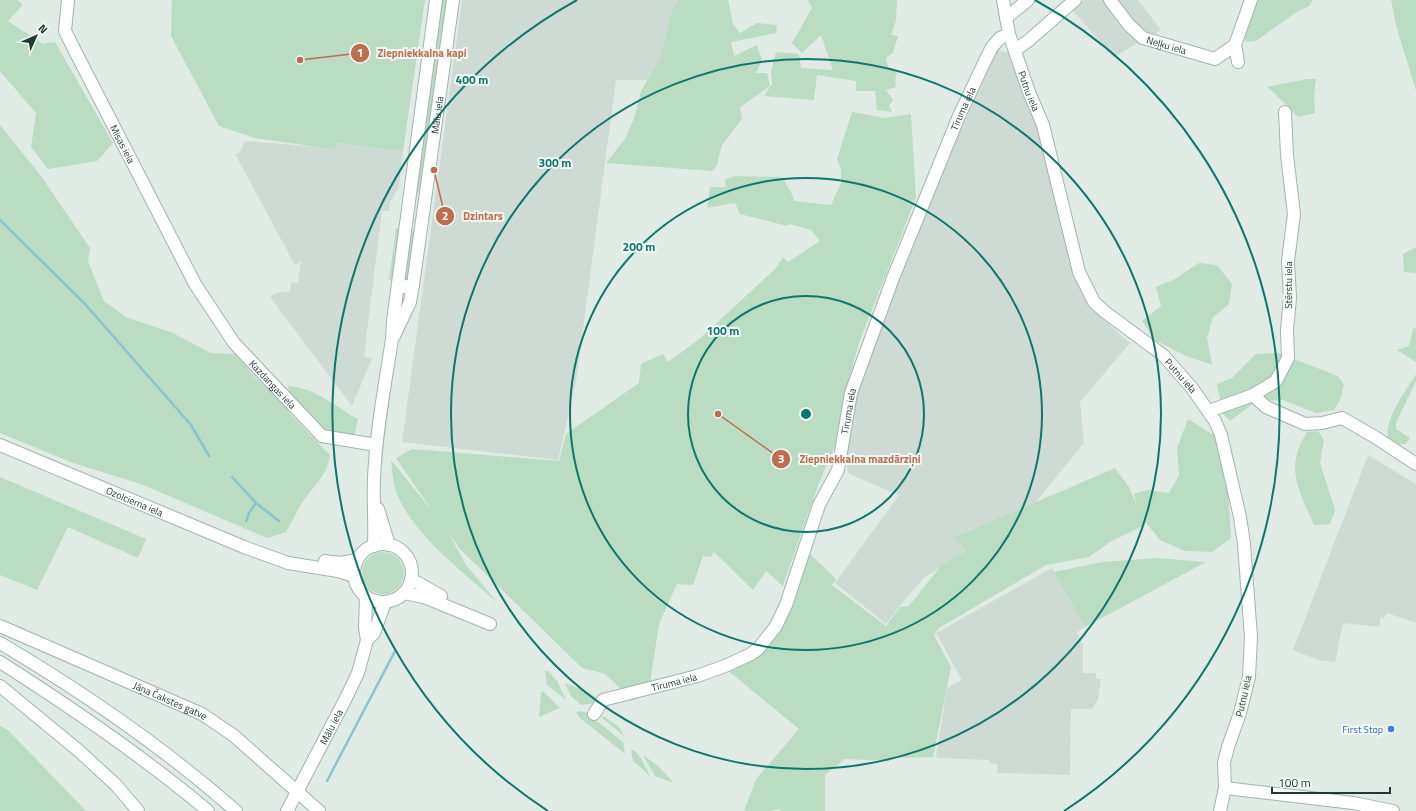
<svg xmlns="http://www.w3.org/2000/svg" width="1416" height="811" viewBox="0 0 1416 811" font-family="'Titillium Web',sans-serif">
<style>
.built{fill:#cedbd5}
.green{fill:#b9dcc3}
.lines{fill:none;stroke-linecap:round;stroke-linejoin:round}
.stream{stroke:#88c5d1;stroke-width:2.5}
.minor-casing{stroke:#a3b3ad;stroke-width:14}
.minor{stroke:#fff;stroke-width:12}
.ring{fill:none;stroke:#0f766e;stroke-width:2}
.shop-dot{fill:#3f7fe0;stroke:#f1f8f4;stroke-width:1.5}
.labels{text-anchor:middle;stroke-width:4;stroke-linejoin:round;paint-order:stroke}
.street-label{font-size:10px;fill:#213b34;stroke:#f1f8f4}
.shop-label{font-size:10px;fill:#366cbe;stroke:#f1f8f4;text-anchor:end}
.centre{fill:#0f766e;stroke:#f1f8f4;stroke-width:2}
.ring-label{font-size:12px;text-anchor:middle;font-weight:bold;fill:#0f766e;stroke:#f1f8f4;stroke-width:4;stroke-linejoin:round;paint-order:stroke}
.leader{fill:none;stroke:#be6d4f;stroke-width:1.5}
.callout-dot{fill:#be6d4f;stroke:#f1f8f4;stroke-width:1.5}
.mark-label{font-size:12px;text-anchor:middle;font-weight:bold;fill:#fff}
.callout-label{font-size:11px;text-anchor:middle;font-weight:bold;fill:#be6d4f;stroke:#f1f8f4;stroke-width:4;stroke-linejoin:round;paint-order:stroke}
</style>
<rect width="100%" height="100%" fill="#e0ebe6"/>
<path class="built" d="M462,0H679L673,9L660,58L647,80H616L576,382L558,460L402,442Z
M1084,0H1138L1161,30L1114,57L1072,10Z
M997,50L1012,53L1036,120L1075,277L1089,307L1130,343L1080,402L1084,443L1035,503L954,538L967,550L924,578L902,603L886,624L835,583L899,495L849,474L847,467L846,445L856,395L870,352L949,156Z
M245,141L334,148L337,143L403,151L399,186L392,200H390L389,211H382L364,356L372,359L352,406L270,297L276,293L290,291L291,282L298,283L301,261L295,265L235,154L239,153Z
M1368,455L1416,484V623L1387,613L1384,618L1381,617L1379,627L1343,623L1335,662L1318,660L1293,650Z
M1052,568L1085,627L1077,632L1083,644V673H1096V679H1101L1098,700L1092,709H1071L1070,775L997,773V764L989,763V760L936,758L947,688L962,680L936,633Z"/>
<path class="green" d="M0,0H18L23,5L8,21L43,44L55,42L113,143L97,161L48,169L31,147L36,113L0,71Z
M172,0H425L403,151L337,143L334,148H325L255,138L219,126L171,36Z
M440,0H448L421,193L415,192Z
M679,0H728L733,24L740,33L757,23L777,25L776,33L731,42L734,56L757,45L762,60L756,73H767L770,86L740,107L742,119L722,145L717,165L712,171L606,163L625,139L634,119L641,91L660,58L673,9Z
M808,0H897L896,20L891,35L898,36L893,53L886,58L888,67L897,73L895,80L896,87L886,90L893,100L889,106L892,112L877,110L875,91H856V81L817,75L814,100L764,96L772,84L771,71L776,52L799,54L801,68L833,70L821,35L802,53L792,43L812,8Z
M1256,0H1313L1309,6L1295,13L1256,41L1246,42L1242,32Z
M1391,0H1416V91L1396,25Z
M1307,79H1316L1314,96L1315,113L1298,117L1267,86H1272Z
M852,112L885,118L911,114L916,198L859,343L845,393L835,445L818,486L783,586L766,571L753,590L714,552L711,557L703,556L693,585L677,584L659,624L650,683L622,690L605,674L582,668L459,548L448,532L466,565L497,602C464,573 404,528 394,484C392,476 392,468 391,460L433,512L396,458L412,449L559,461L566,434L639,383L641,364L663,354L668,362L697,341L775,269L783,257L788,262L820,241L811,230L790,224L787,226L740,214L735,203L707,208L710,187H726L725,180L734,176L782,177L792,194L794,201L831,205L841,183V169L837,159Z
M0,125L41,176L90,248L88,262L104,301L126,317L173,333L211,353L236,354L253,375L284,403L290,414L330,455C327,476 315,484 304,500C297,510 292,522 286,532L267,538L141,484L73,463L0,433Z
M396,228L401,229L393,283L389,279Z
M409,230L417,231L410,279L405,283L403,277Z
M1416,247V273L1404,272L1403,254Z
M1199,263L1217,265L1232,284L1229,304L1213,317L1207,338L1212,365L1186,356L1155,340L1142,321L1161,306L1156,287L1175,279Z
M1416,328V362L1397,350L1409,346L1413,329Z
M1278,353L1338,376L1344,385L1340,400L1334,410L1316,413L1283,400L1265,401L1253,404L1230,421L1223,414L1217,384L1232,378L1256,354Z
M1416,374V381L1396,423V429L1410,438L1405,444L1398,445L1388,439C1384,419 1406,391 1416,374Z
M288,386C315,387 335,407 358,419L354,437L323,432L291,399Z
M1188,419L1215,436L1227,475L1231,538L1212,552L1185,551L1160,540L1142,518L1145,525L1110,542L1089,557L1046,565L939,628L934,635L951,667L933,757L890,758L889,761L845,759L825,775V811H781L779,809L770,811H744L756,779L799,729L727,670L756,656L807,551L836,579L832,585L886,626L900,607L909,606L940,567L967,550L953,538L1115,468L1129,487L1136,504L1134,494L1147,490L1169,493L1179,475L1177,448Z
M1318,431L1324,440L1320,463L1335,510L1330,524L1314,525C1299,490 1284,468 1307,432Z
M0,477L146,539L138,558L68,527L37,590L0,575Z
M362 573a21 21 0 1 1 42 0a21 21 0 1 1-42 0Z
M1157,558L1206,562L1085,627L1054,572L1102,562Z
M545,671H548L557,681L566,700L547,685Z
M565,683L588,692L598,699L595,703L581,705L571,696Z
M543,691L560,708L539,717L541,692Z
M581,711L587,713L623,742L625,753H624L580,718L576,712Z
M603,716L619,727L625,737L602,718Z
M0,726L8,730L86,811H0Z
M631,750H634L641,758L650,776L633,761Z
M643,755L658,766L674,783L655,776Z"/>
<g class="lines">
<path class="stream" d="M0,220L85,304L177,409L191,425L209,456
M232,477L256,503L249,513L246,521
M256,503L279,521
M327,781L395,651"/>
<g class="minor-casing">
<g id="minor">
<path id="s1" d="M68,0L65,31L75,51L195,284L234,343L322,436L376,445"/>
<path id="s2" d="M1003,0L1009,34L1029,92L1043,125L1079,272L1094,302L1105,312L1163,355L1192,388L1215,421L1221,435L1240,517L1244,544L1251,637L1249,677L1240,713L1228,747L1224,763L1225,788L1220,811"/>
<path id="s3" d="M1110,0L1129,25L1143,38L1215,59L1235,45"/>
<path d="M1006,18L1028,0"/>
<path d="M1015,50L1028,41L1075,0"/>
<path d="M1238,62L1235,45L1251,0"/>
<path id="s4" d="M398,288L413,285L453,0"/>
<path d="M394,336L410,302L413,285"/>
<path d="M1253,395L1266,407L1305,424L1322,423L1342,418L1375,437L1416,464"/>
<path d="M1209,411L1253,395L1276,381L1288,358L1287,330L1290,298L1288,261L1294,214L1287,155L1285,112"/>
<path id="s5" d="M0,445L244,547L288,563L338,571L354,576"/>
<path d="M378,509L389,545"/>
<circle cx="383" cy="573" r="29"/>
<path d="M374,546C375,523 373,501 374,478C376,432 385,385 392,339L393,321L436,0"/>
<path d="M325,561L340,563L357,560"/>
<path d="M411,579L441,596"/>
<path d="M404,593L424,597L490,624"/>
<path d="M366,597L365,628L367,640"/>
<path id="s6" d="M0,626L202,714L233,735L319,811"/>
<path d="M0,643C83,692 163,747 236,811"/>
<path d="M0,662C72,708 143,756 208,811"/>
<path d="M0,686L79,751L116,785L138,811"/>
<path id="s7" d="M594,714L603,700L697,676L725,666L751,654L758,649L776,626L786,605L819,505L838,470L851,393L893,278L959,116L984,63L992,47L1000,38L1009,34"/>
<path d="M1225,788L1353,803L1393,811"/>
<path id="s8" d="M287,811L346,698L358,673L367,640L374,633L385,602"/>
</g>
</g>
<use href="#minor" class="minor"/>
</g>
<g class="ring">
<circle cx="806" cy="414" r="118"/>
<circle cx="806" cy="414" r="236"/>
<circle cx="806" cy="414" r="355"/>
<path d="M548 811A473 473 0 0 1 577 0M1035 0A473 473 0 0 1 1064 811"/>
</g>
<circle class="shop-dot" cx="1391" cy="729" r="4"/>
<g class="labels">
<g class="street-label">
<text dy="4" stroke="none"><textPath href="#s3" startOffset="75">Neļķu iela</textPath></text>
<text dy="4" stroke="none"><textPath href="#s2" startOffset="95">Putnu iela</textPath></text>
<text dy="4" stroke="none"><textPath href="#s7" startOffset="762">Tīruma iela</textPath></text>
<text dy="4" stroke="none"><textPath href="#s4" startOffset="187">Mālu iela</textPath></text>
<text dy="4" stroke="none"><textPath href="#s1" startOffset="158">Misas iela</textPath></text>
<text transform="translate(1288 285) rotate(-90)" y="4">Stērstu iela</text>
<text dy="4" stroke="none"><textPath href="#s2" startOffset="431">Putnu iela</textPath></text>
<text dy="4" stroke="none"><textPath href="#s1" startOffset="443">Kazdangas iela</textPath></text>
<text dy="4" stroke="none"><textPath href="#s7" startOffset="438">Tīruma iela</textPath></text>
<text dy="4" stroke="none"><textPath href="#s5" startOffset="146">Ozolciema iela</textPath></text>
<text dy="4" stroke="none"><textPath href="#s7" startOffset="90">Tīruma iela</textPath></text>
<text transform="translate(1243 696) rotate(-77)" y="4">Putnu iela</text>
<text dy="4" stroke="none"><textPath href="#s6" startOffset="186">Jāņa Čakstes gatve</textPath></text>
<text dy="4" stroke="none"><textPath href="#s8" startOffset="95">Mālu iela</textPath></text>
</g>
<g class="shop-label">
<text x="1383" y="733">First Stop</text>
</g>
</g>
<circle cx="806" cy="414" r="6" class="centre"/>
<g class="ring-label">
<text x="472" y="84">400 m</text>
<text x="555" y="167">300 m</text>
<text x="639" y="251">200 m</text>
<text x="723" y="335">100 m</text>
</g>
<path class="leader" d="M300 60L360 53M434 170L445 216M718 414L781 459"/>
<g class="callout-dot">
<circle cx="300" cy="60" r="4"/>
<circle cx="434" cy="170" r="4"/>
<circle cx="718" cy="414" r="4"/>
<circle cx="360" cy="53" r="10"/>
<circle cx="445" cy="216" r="10"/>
<circle cx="781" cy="459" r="10"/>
</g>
<g class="mark-label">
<text x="360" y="57">1</text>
<text x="445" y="220">2</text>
<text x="781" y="463">3</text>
</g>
<g class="callout-label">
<text x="422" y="57">Ziepniekkalna kapi</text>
<text x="483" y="220">Dzintars</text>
<text x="860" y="463">Ziepniekkalna mazdārziņi</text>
</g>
<g transform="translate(36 36) rotate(45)" stroke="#f1f8f4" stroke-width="3" paint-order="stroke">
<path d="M0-3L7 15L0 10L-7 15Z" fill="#213b34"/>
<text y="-6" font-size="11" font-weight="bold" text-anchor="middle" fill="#213b34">N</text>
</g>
<path d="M1272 787v6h118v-6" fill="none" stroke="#213b34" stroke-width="2"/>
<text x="1278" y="787" font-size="12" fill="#213b34" stroke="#f1f8f4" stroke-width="3" paint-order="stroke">100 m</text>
</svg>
